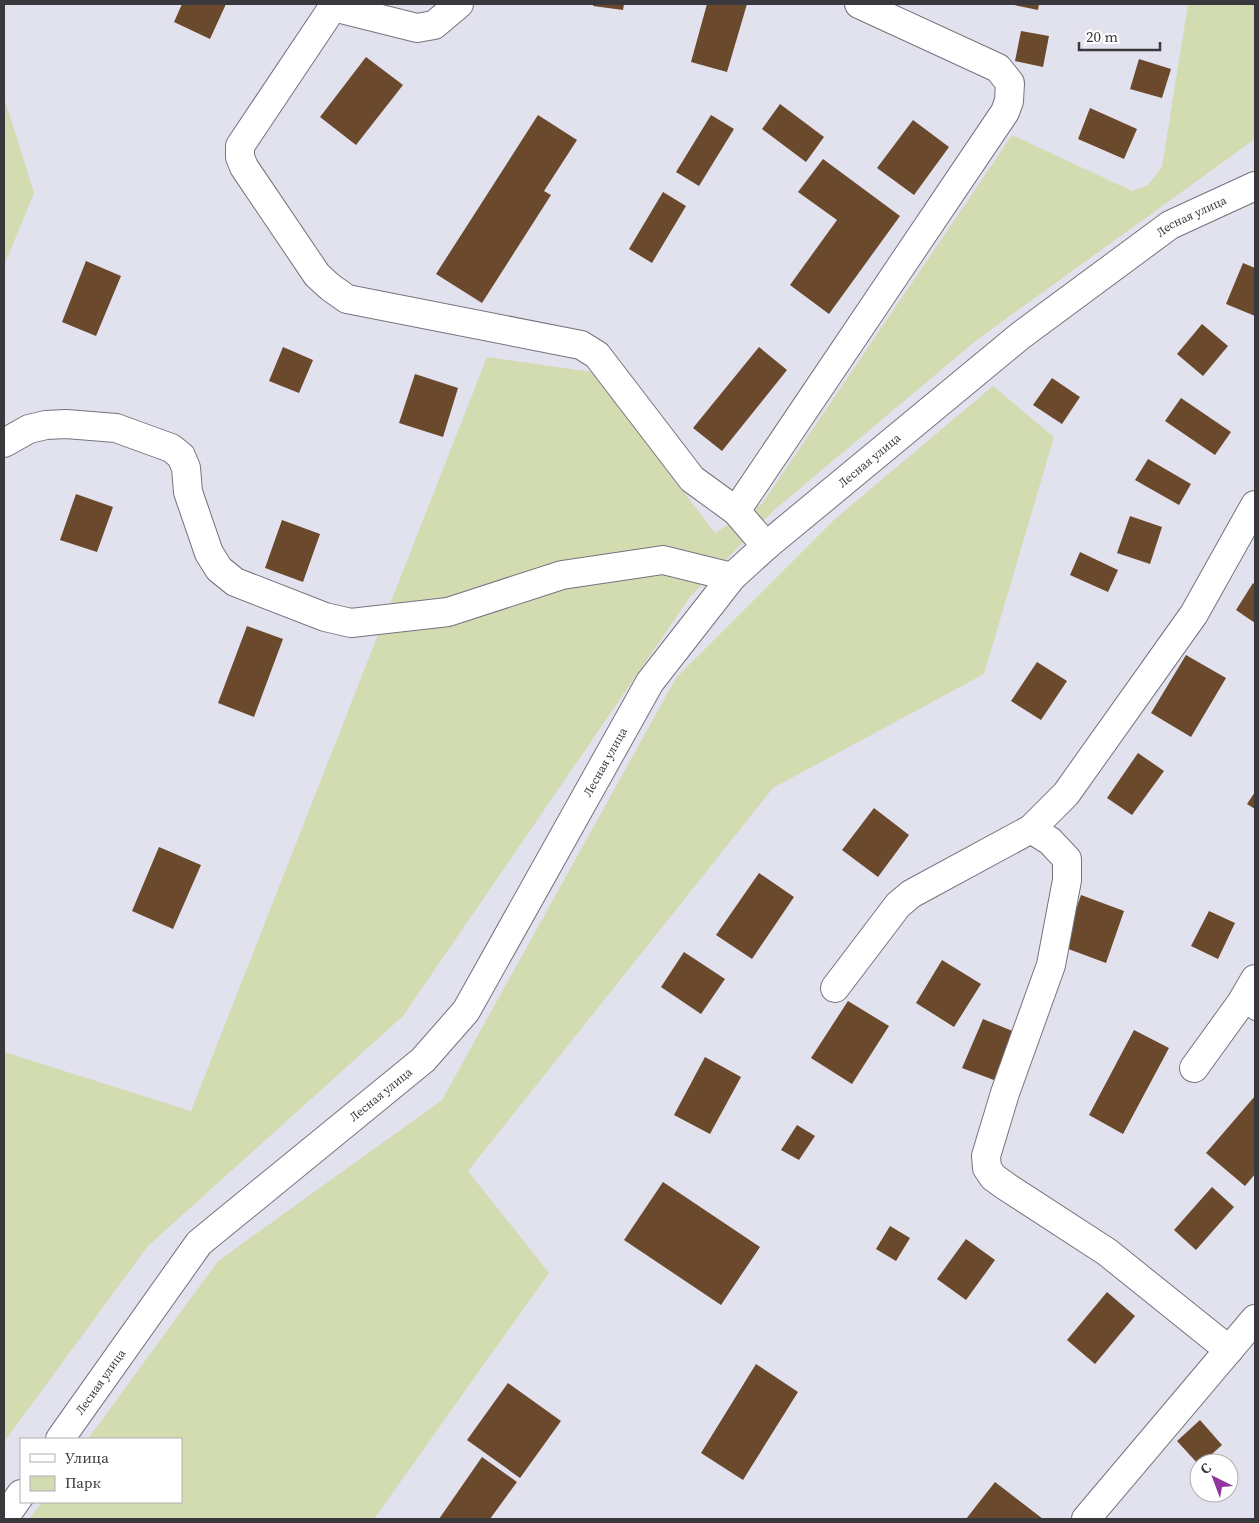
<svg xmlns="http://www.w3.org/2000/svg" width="1259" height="1523" viewBox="0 0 1259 1523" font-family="'Source Serif 4',serif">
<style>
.green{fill:#d3dbb1}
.building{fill:#6b492c}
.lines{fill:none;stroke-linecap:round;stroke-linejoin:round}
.lane-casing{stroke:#74747f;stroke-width:16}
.street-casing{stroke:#74747f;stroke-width:30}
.lane{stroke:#fff;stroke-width:14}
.street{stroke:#fff;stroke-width:28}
.labels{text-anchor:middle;stroke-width:5;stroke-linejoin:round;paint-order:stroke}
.street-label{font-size:12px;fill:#38383d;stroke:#fff}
</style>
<rect width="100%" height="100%" fill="#e2e2ee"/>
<path class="green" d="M1188,4H1255V139L978,339L773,511L690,597L403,1016L148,1246L4,1442V1052L191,1111L487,357L592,372L715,533L762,504L1012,135L1132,191L1148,185L1162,167Z
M4,97L34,193L4,266Z
M993,386L1054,437L984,674L773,788L468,1171L549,1273L374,1519H29L42,1502H181V1439H88L218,1261L442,1100L676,678L835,519Z"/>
<path class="building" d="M182,4H226L210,39L174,22Z
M594,4H624L623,10L593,6Z
M707,4H747L727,72L691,62Z
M1009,4H1039L1038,10Z
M1021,31L1049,36L1043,67L1015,61Z
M366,57L403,85L356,145L320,117Z
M1139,59L1171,69L1162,98L1130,89Z
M780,104L824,137L806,162L762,129Z
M1090,108L1137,129L1124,159L1078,139Z
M538,115L577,140L544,191L551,195L482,303L436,274Z
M711,115L734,129L699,186L676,172Z
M913,120L949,147L914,195L877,168Z
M823,159L900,216L829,314L790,285L837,220L798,192Z
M663,192L686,206L652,263L629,249Z
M86,261L121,276L96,336L62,322Z
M1243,263L1255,268V316L1226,304Z
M1202,324L1228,346L1203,376L1177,354Z
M283,347L313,360L299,393L269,381Z
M759,347L787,370L722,451L693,428Z
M415,374L458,388L443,437L399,423Z
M1052,378L1080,397L1062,424L1033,405Z
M1181,398L1231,432L1215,455L1165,421Z
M1148,459L1191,484L1179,505L1135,480Z
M76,494L113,507L97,552L60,540Z
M1130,516L1162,527L1150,564L1117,553Z
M282,520L320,534L303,582L265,568Z
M1080,552L1118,570L1108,592L1070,575Z
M1253,583L1255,585V623L1236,610Z
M247,626L283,639L254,717L218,703Z
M1186,655L1226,678L1191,737L1151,713Z
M1037,662L1067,681L1041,720L1011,701Z
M1138,753L1164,771L1132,815L1107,798Z
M1255,792V809L1247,804Z
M874,808L909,835L878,877L842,850Z
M159,847L201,865L173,929L132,911Z
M759,873L794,897L752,959L716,935Z
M1081,895L1124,911L1106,963L1063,947Z
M1209,911L1235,923L1218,959L1191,946Z
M684,952L725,979L701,1014L661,987Z
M942,960L981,984L954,1027L916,1003Z
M848,1001L889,1026L852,1084L811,1058Z
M983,1019L1015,1032L994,1080L962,1068Z
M1134,1030L1169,1048L1123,1134L1089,1115Z
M705,1057L741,1077L710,1134L674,1115Z
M1255,1096V1174L1245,1186L1206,1153Z
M797,1125L815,1136L799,1160L781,1150Z
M663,1182L760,1247L721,1305L624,1240Z
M1212,1187L1234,1207L1196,1250L1174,1230Z
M890,1226L910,1238L896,1261L876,1249Z
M966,1239L995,1260L966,1300L937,1279Z
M1107,1292L1135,1316L1095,1364L1067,1340Z
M756,1364L798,1392L743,1480L701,1453Z
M508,1383L561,1421L520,1478L467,1440Z
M1200,1420L1222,1445L1202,1463H1199V1465L1177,1441Z
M482,1457L517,1482L490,1519H439Z
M995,1482L1043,1519H966Z"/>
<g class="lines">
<g class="lane-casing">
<path id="lane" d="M1241,1003L1255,1013"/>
</g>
<g class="street-casing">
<g id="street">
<path d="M332,4L333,7L240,146V157L244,167L317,275L330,287L347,299L581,345L597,355L692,479L736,511L766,546"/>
<path d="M333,7L417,28L434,25L459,4"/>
<path d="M4,443L29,429L46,425L66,424L116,428L171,448L181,456L186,468L188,492L209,553L219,569L235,582L325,617L351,623L448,612L562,575L663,560L732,577"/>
<path d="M736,511L1005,112L1009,101L1010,83L998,68L859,4"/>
<path d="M1031,829L1050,841L1067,859V880L1051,965L1005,1093L986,1156L987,1168L993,1177L1007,1187L1107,1252L1229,1350"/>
<path d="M835,988L898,905L911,894L1031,829L1066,794L1194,614L1255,505"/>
<path d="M1194,1068L1241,1003L1255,979"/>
<path id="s1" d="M60,1439L199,1243L423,1060L466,1011L650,682L732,577L766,546L1020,336L1170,225L1255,186"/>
<path d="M4,1518L21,1494"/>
<path d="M1086,1519L1255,1319"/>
</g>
</g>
<use href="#lane" class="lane"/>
<use href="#street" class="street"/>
</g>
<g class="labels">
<g class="street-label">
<text dy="4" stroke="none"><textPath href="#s1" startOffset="1690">Лесная улица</textPath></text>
<text dy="4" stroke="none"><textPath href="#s1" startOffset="1285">Лесная улица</textPath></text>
<text dy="4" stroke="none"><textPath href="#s1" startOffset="880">Лесная улица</textPath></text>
<text dy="4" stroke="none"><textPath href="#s1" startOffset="475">Лесная улица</textPath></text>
<text dy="4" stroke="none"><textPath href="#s1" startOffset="70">Лесная улица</textPath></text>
</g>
</g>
<rect width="1259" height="1523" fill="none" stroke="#38383d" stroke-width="10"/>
<rect x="20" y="1438" width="162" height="65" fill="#ffffff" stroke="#afafb1"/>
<rect x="30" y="1454" width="25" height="8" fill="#ffffff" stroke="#afafb1"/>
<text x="65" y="1463" font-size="15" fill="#38383d">Улица</text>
<rect x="30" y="1476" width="25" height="15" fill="#d3dbb1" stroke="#afafb1"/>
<text x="65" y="1488" font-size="15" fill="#38383d">Парк</text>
<g transform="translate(1214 1478) rotate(318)"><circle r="24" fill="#ffffff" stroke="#afafb1"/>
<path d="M0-4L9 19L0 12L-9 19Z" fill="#92359f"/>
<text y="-8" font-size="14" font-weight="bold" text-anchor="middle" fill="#38383d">С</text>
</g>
<path d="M1079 42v8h81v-8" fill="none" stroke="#38383d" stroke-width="2.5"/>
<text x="1086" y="42" font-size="15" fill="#38383d" stroke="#ffffff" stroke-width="4" paint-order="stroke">20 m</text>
</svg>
